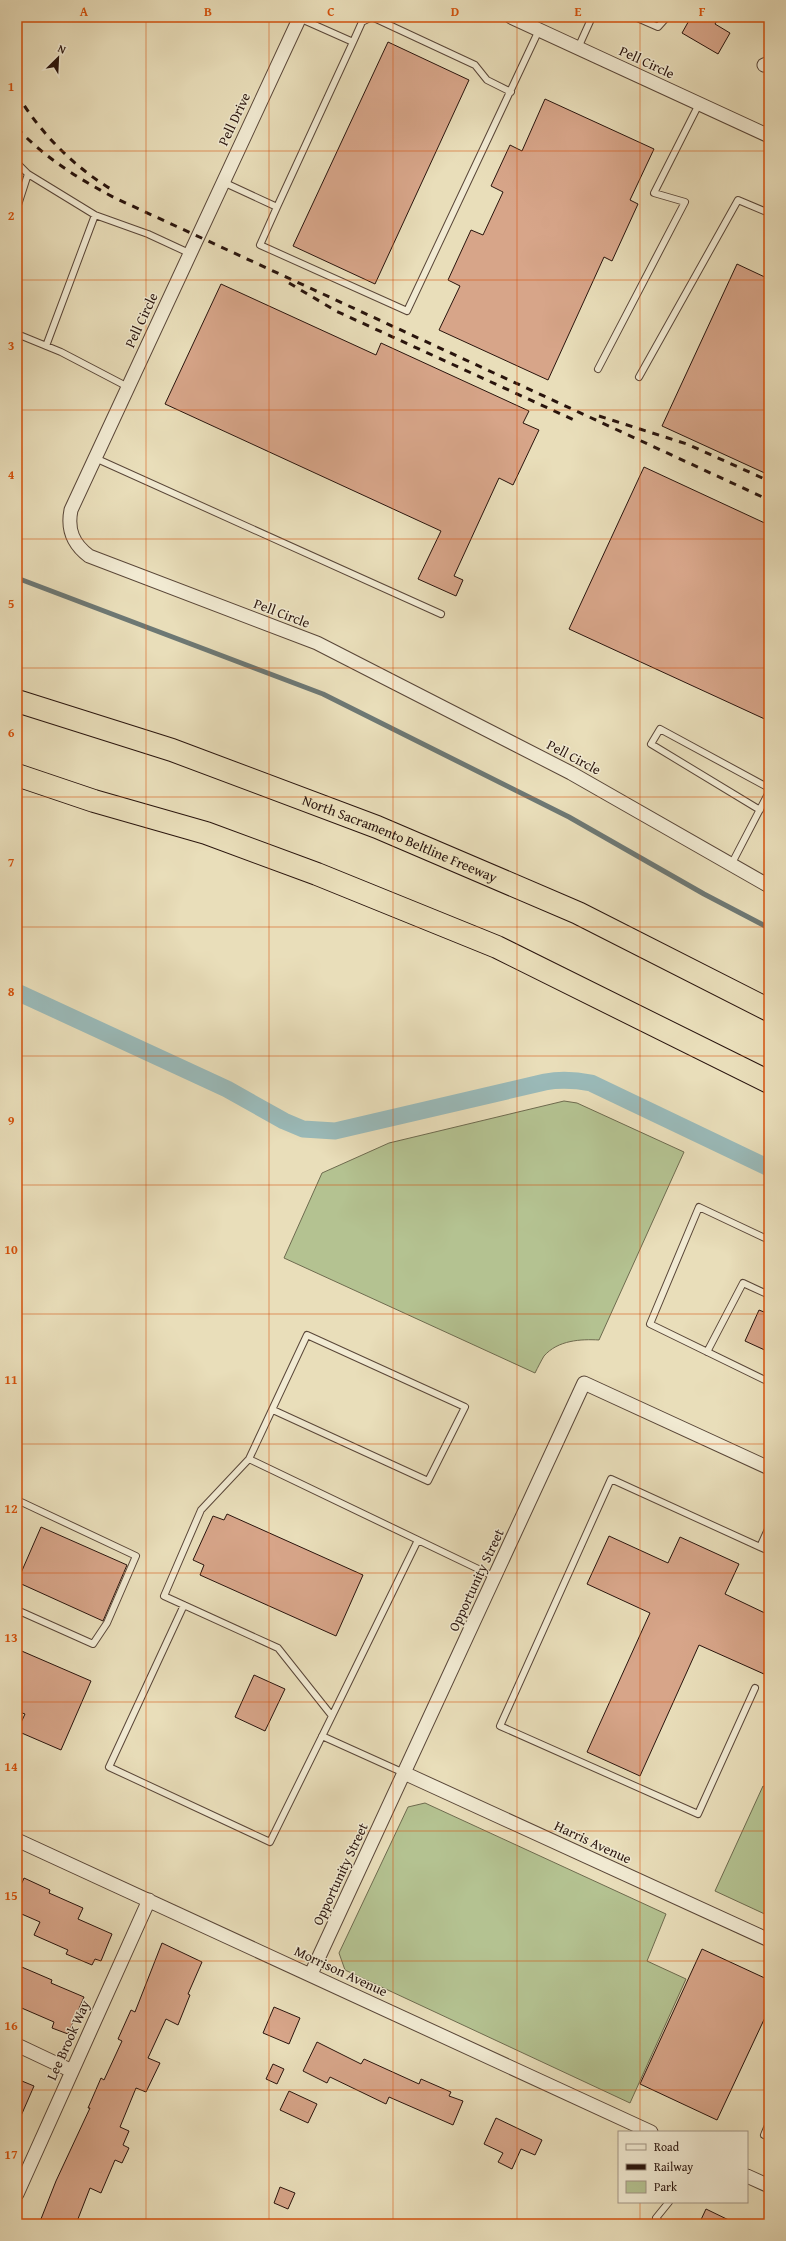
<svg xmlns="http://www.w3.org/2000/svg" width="786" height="2241" viewBox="0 0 786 2241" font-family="'Gentium Book Plus',serif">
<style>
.green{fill:#b4c291;stroke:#6e6b4f}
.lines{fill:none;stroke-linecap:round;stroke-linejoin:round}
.stream{stroke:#6d7874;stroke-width:5}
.canal{stroke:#9abab9;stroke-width:17}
.building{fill:#d7a589;stroke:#29140d}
.service-casing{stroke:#594638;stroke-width:8}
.minor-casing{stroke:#594638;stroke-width:15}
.motorway-casing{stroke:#29140d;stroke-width:24}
.service{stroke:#f1ead2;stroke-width:6}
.minor{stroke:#f1ead2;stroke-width:13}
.motorway{stroke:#e9deba;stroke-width:22}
.rail{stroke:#29140d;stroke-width:3;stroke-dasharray:7 7;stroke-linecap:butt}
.grid{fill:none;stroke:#d5520c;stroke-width:1;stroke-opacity:0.55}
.labels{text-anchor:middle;stroke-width:3;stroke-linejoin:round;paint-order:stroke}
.street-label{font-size:14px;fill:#29140d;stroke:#f1ead2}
.neatline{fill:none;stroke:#d5520c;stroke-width:1.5}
.grid-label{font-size:13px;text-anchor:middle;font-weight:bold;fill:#d5520c}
</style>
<rect width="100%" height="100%" fill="#e9deba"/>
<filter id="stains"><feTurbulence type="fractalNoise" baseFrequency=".005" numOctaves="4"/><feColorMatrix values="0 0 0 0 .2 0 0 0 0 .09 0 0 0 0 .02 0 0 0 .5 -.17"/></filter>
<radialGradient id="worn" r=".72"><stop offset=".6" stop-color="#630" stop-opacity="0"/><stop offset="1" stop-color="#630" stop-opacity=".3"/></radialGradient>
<path class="green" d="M564,1101L577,1103L684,1152L599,1340C581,1339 558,1340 544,1356C541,1361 538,1367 535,1373L284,1258L322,1173L389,1143Z
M763,1786L769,1789V1916L715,1891Z
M425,1803L666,1914L647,1961L686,1979L630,2103L345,1970L339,1953L408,1807Z"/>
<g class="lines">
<path class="stream" d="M17,578L323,694L569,817L704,894L769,928"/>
<path class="canal" d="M17,992L227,1089L284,1121L303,1129L335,1131L545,1082C562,1079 575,1080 591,1083L769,1168"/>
</g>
<path class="building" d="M691,17H719L715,24L730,33L718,54L682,33Z
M388,42L469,80L375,284L293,246Z
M545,99L654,149L630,200L638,204L612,261L604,257L548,380L439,330L460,286L448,280L471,230L483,235L503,192L491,186L510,145L522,151Z
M737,264L769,279V475L662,426Z
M221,284L376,355L381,343L529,411L523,423L539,430L513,485L499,478L454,576L463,580L456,596L418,579L441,531L165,404Z
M644,467L769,525V721L569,629Z
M759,1310L769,1314V1352L745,1341Z
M227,1514L363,1575L336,1636L200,1575L204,1565L193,1560L213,1516L224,1520Z
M41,1527L127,1565L103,1621L17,1582Z
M609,1536L668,1563L680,1537L739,1564L725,1594L769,1615V1664L764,1674L699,1645L640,1776L587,1752L650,1613L587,1584Z
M17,1649L91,1681L61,1750L17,1731L25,1714L17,1711Z
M254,1675L285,1689L265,1731L235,1717Z
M24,1878L50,1890L49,1893L83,1908L78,1919L112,1934L101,1961L95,1959L92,1965L66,1954L68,1950L34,1935L40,1922L17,1912V1894Z
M162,1943L202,1962L188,1994L190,1995L178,2025L166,2019L148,2058L160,2063L146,2092L136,2088L120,2127L129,2131L123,2145L129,2148L122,2163L115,2160L101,2193L90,2188L76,2224H39L56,2181L90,2108H88L101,2078L104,2080L122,2041L118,2039L131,2010L135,2012Z
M702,1949L769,1980V2009L717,2120L640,2084Z
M17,1965L52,1980L51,1983L84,1997L68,2034L52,2028L54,2022L17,2006Z
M274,2007L300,2018L289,2044L263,2033Z
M317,2042L361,2064L364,2059L419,2084L421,2079L451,2092L449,2096L463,2101L453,2125L389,2097L386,2104L330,2077L327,2083L303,2071Z
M273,2064L284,2069L277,2084L266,2079Z
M17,2079L34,2086L17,2125Z
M289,2091L317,2104L308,2123L280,2110Z
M496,2118L542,2140L535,2155L521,2149L512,2169L498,2162L503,2153L484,2144Z
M280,2187L295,2193L288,2209L274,2203Z
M706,2209L737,2224H699Z"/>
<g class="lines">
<g class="service-casing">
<path id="service" d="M635,17L658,27L667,17
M353,42L362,22L372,17L475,65L487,80L511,92
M578,48L592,17
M17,163L28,174L95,215L148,234L189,253
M223,182L277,207L260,245L407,311L539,30
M277,207L353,42L299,18
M17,208L28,174
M17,334L61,352L128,387
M46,346L95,215
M598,369L685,202L654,193L699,104
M639,377L738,200L769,213
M95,458L441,614
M760,810L651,744L660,729L769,788
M731,865L769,792
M769,1240L699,1207L650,1324L769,1382
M707,1352L743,1283L769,1295
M273,1410L428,1481L465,1407L307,1335L249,1459L495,1577
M249,1459L201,1510L164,1596L278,1648L332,1716L418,1540
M17,1500L136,1556L107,1623L93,1644L17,1610
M769,1527L760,1547L769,1551
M184,1605L109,1767L270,1842L332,1716
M755,1688L698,1814L500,1726L611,1479L760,1547
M322,1736L404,1773
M769,2123L764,2135L769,2137
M661,2224L656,2218L669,2202"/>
</g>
<g class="minor-casing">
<path id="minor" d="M300,17L71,510C67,530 73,544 89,556L317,643L571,773L769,886
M511,17L769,136
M764,65L769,63
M404,1773L769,1940
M17,1840L651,2132
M311,1974L584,1383L769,1468
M17,2045L72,2071
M747,2176L769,2186
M17,2194L149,1900"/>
</g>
<g class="motorway-casing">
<g id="motorway">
<path id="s1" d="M17,701L172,750L377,827L578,913L769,1010"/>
<path d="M17,775L94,801L206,833L317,874L497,947L769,1082"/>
</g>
</g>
<use href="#service" class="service"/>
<use href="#minor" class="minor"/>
<use href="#motorway" class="motorway"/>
<path class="rail" d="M17,94C40,133 75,168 114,191
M17,128C45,158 79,179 115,198L769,500
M289,283L336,311L574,420
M599,416L687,444L769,481"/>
</g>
<path class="grid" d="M146,17V2224M269,17V2224M393,17V2224M517,17V2224M640,17V2132M17,151H769M17,280H769M17,410H769M17,539H769M17,668H769M17,797H769M17,927H769M17,1056H769M17,1185H769M17,1314H769M17,1444H769M17,1573H769M17,1702H769M17,1831H769M17,1961H769M17,2090H769M640,2202V2224"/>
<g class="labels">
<g class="street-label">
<text transform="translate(647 62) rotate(25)" y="5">Pell Circle</text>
<text transform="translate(234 119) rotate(-65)" y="5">Pell Drive</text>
<text transform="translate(141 320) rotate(-65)" y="5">Pell Circle</text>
<text transform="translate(282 613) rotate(21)" y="5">Pell Circle</text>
<text transform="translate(574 757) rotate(28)" y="5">Pell Circle</text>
<text dy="5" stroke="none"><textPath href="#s1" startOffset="407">North Sacramento Beltline Freeway</textPath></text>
<text transform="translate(476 1580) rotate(-65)" y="5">Opportunity Street</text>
<text transform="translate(593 1842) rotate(25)" y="5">Harris Avenue</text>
<text transform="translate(340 1874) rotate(-65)" y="5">Opportunity Street</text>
<text transform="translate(341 1971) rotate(25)" y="5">Morrison Avenue</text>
<text transform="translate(68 2040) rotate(-66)" y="5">Lee Brook Way</text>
</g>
</g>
<rect width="786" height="2241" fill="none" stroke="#e9deba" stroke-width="44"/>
<rect x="618" y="2131" width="130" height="72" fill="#f1ead2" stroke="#a19483"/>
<rect x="626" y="2144" width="20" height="6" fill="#f1ead2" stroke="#a19483"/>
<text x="654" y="2151" font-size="12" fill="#29140d">Road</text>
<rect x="626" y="2164" width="20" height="6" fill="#29140d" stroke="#a19483"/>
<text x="654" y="2171" font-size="12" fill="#29140d">Railway</text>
<rect x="626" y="2181" width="20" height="12" fill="#b4c291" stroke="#a19483"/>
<text x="654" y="2191" font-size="12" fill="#29140d">Park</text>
<g transform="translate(58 58) rotate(24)" stroke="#f1ead2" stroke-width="3" paint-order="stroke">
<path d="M0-3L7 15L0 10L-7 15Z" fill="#29140d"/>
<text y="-6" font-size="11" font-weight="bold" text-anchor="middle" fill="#29140d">N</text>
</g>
<rect x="22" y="22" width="742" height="2197" class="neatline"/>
<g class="grid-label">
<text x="84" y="16">A</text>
<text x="208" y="16">B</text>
<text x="331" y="16">C</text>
<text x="455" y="16">D</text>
<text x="578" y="16">E</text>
<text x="702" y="16">F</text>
<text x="11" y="91">1</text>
<text x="11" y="220">2</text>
<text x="11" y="350">3</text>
<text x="11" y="479">4</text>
<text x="11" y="608">5</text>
<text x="11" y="737">6</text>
<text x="11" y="867">7</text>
<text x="11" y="996">8</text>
<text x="11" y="1125">9</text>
<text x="11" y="1254">10</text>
<text x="11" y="1384">11</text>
<text x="11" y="1513">12</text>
<text x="11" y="1642">13</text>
<text x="11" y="1771">14</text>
<text x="11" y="1900">15</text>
<text x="11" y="2030">16</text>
<text x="11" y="2159">17</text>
</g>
<rect width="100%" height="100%" filter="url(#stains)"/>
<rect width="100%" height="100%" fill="url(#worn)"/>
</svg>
